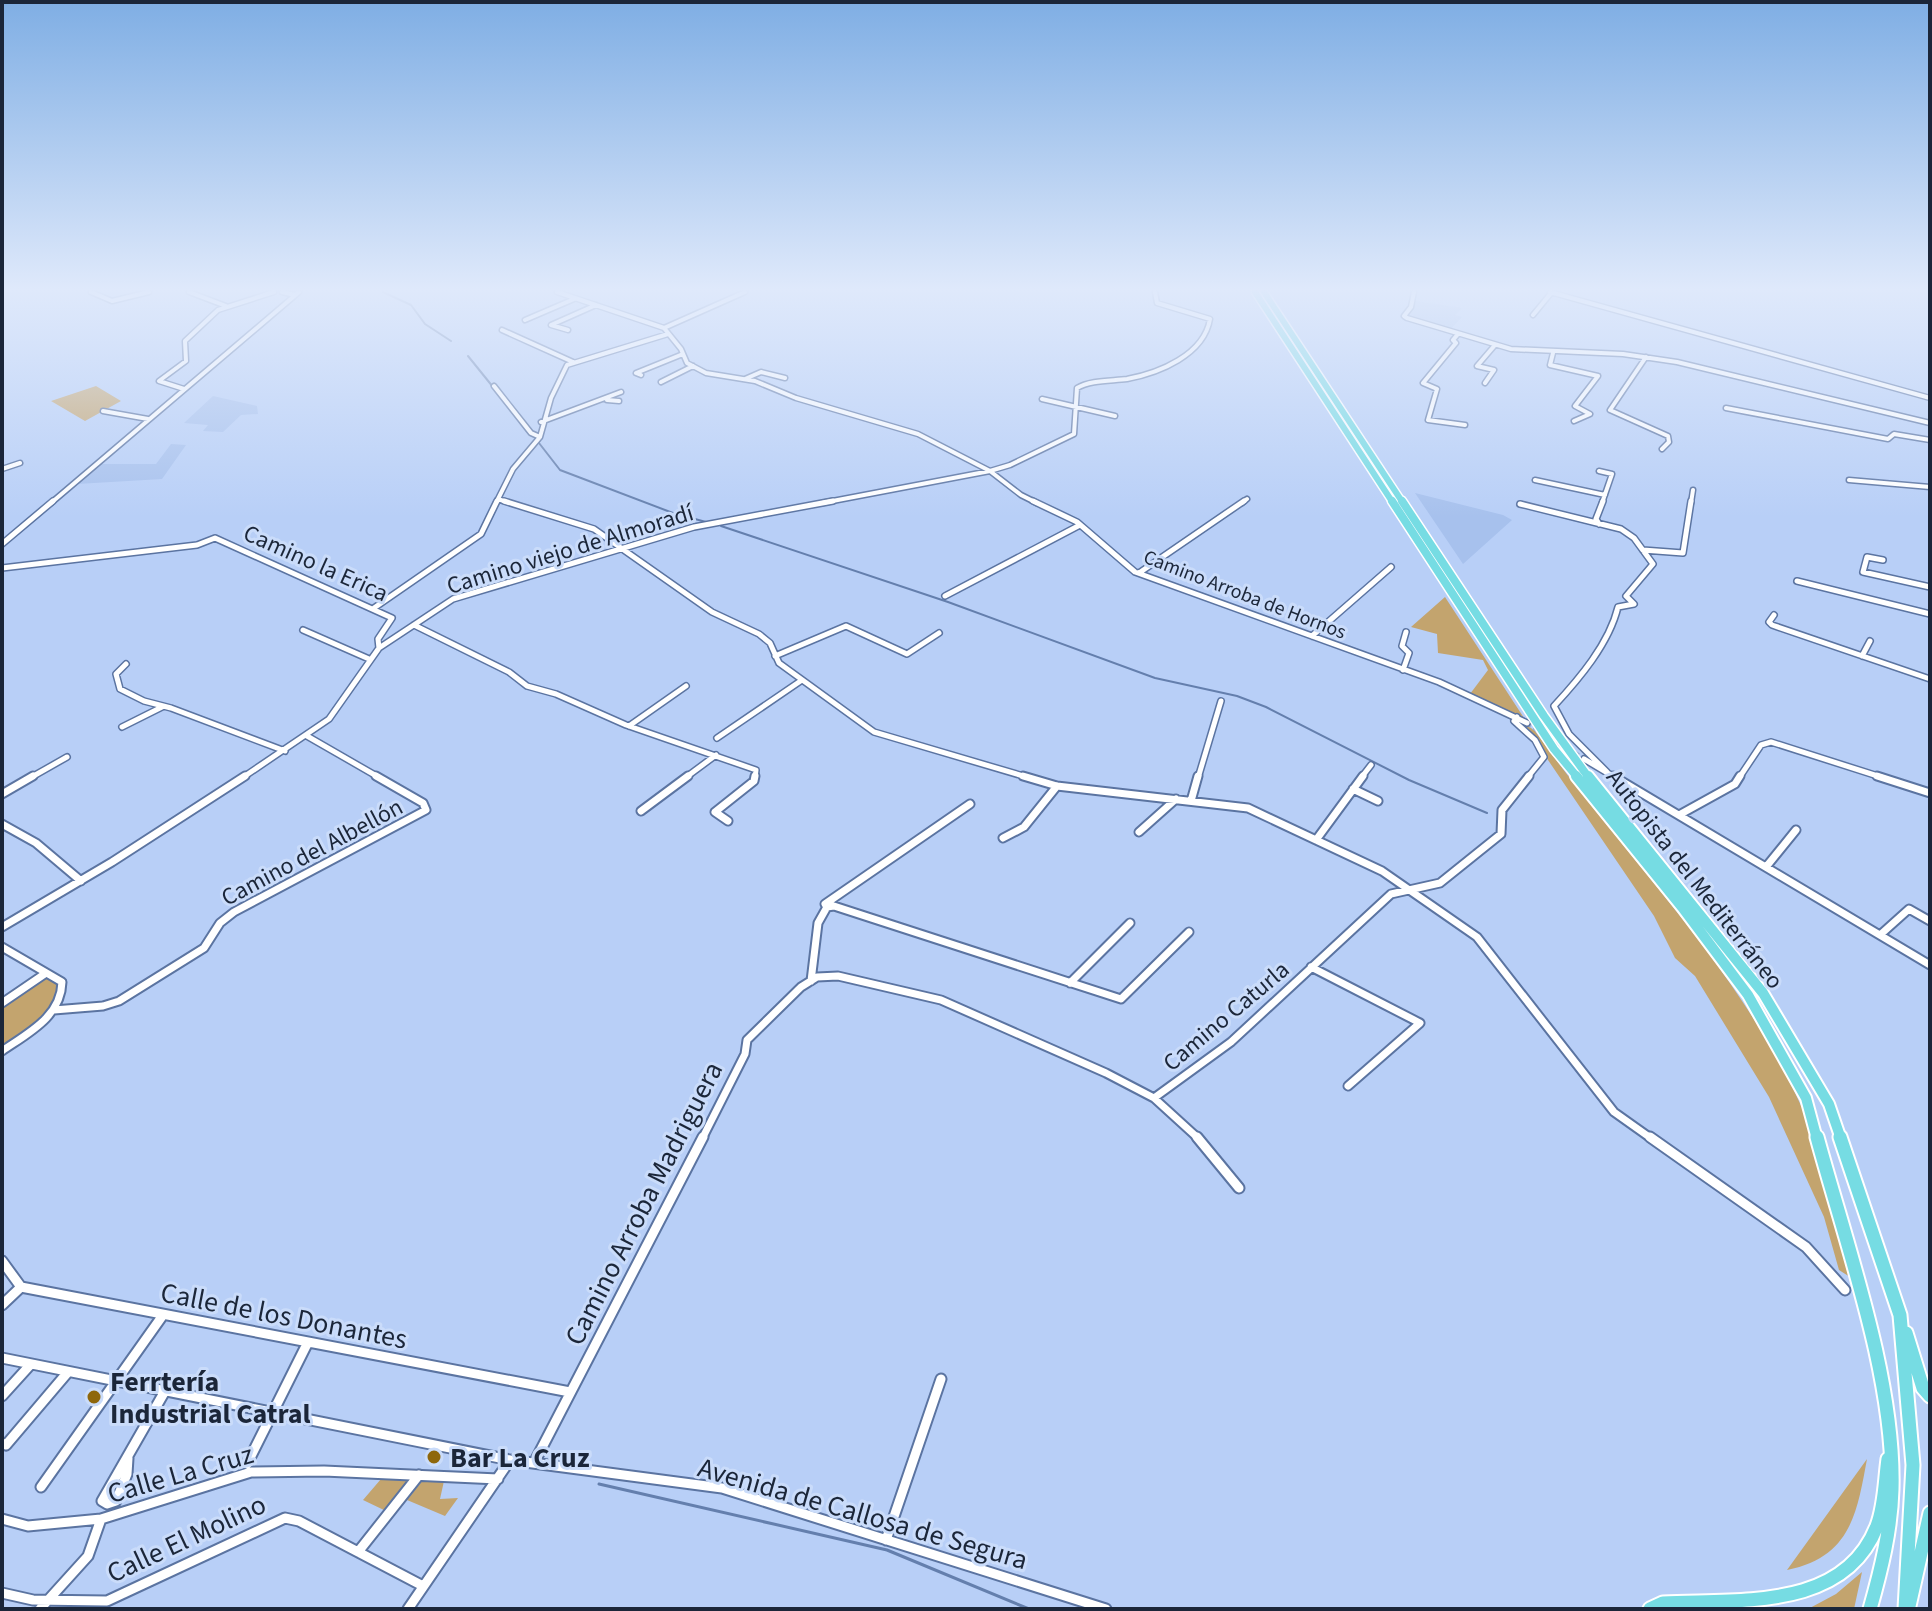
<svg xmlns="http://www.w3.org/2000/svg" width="1932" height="1611" viewBox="0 0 1932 1611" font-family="'Source Sans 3',sans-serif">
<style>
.built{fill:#a7c1ed}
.green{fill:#c3a46e}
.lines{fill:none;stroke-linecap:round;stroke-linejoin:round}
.stream-far1{stroke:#647fad;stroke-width:2}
.stream{stroke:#647fad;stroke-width:3}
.minor-tunnel{stroke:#99add1;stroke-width:5;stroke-dasharray:5 3;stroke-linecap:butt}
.minor-far3-casing{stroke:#5b74a1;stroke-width:7}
.minor-far2-casing{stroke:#5b74a1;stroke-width:8}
.minor-far1-casing{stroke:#5b74a1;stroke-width:11}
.minor-casing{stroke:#5b74a1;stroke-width:13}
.highway-far3-casing{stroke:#fff;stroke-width:9}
.highway-far2-casing{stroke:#fff;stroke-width:11}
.highway-far1-casing{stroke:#fff;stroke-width:14}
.highway-casing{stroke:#fff;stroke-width:17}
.minor-far3{stroke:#fff;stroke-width:4}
.minor-far2{stroke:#fff;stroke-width:5}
.minor-far1{stroke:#fff;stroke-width:7}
.minor{stroke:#fff;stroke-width:9}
.highway-far3{stroke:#76dce3;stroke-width:6}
.highway-far2{stroke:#76dce3;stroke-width:8}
.highway-far1{stroke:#76dce3;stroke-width:10}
.highway{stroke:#76dce3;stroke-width:13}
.poi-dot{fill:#8e670c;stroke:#cadcfa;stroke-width:3}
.labels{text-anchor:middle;stroke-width:6;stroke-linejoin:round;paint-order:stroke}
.far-street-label{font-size:20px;fill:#1b2639;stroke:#cadcfa}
.street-label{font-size:24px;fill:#1b2639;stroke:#cadcfa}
.near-street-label{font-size:28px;fill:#1b2639;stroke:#cadcfa}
.near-poi-label{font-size:28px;font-weight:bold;fill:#1b2639;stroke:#cadcfa;text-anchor:start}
</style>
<rect width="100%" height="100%" fill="#b8cff7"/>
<path class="built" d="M1416,301L1462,308L1455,315L1462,317L1450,330L1409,318Z
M213,396L257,406L258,414L241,415L223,432L203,431L208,425L184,423Z
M171,444L186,445L162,479L77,484L101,464H156Z
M1415,493L1503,515L1512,520L1463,564Z"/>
<path class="green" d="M96,386L121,401L85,421L51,401Z
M1445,597L1526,721L1470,694L1488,670L1483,660L1438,653L1437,634L1411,627Z
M1527,725L1535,731C1627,861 1747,974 1809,1124C1829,1172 1838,1226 1850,1277L1839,1270L1824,1217L1769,1097L1695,976L1675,958L1654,916L1548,760L1535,736L1525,728Z
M47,976L60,983L58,1003L44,1019L2,1048V1006Z
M1867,1459C1857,1513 1851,1557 1787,1570Z
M381,1479H409L386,1511L363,1500Z
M422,1481H444L440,1499L458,1498L445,1516L407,1500Z
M1862,1572L1854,1609H1808L1836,1594Z"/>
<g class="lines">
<path class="stream-far1" d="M383,292L411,305L425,324L451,341
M468,356L493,387
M539,443L560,470L673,513L706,522
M721,526L948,602L1155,678L1237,696L1266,707L1409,780L1487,813"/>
<path class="stream" d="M599,1484L887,1550L1029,1609"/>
<path class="minor-tunnel" d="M1527,723L1584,759"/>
<g class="minor-far3-casing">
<path id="minor-far3" d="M91,292L112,301L149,292
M189,292L226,306
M282,292L295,295
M557,292L664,328L681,349L687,363L706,373L755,381L796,398L918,434L990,471L1021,495L1037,503
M1414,292L1411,307L1404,316L1407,318L1511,349L1623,354L1677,362L1930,423
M1550,292L1930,398
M1533,315L1552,292
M525,320L574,299
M664,328L745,292
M502,330L573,362
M568,330L551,325L596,305
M1458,334L1453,340L1456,343L1423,383L1437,389L1428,420L1465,425
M1553,353L1550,365L1598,376L1575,406L1590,414L1574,421
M1646,357L1610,410L1668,436L1669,442L1662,449
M641,375L636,373L683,354
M745,379L761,372L785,378
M661,382L693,366
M1485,383L1494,370L1477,366L1495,345
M494,386L531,433L540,437
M184,389L159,381L186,361L185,341L218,310L274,292
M1042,399L1115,416
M607,400L619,401
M1726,408L1888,439L1894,434L1930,440
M103,411L148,419
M541,422L621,392
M2,469L20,463
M1599,471L1612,474L1602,503
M1535,480L1605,495
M1849,480L1930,487
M498,499L510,503
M51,503L299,292
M496,503L513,469L540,437L551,398L567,365L668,334
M822,503L990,471L1010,465L1074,434L1077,388C1090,380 1111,381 1127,379C1159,373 1204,355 1210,319L1157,303L1155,292
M1242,503L1247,499
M1691,503L1693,490"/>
</g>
<g class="minor-far2-casing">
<path id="minor-far2" d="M504,501L594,529L712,612L759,634L770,643L779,663L874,732L1030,778
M1033,501L1077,522L1135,572L1439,682L1527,723
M1520,504L1621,529L1634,538L1653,564L1626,596L1634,604L1618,607C1609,644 1579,679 1554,706L1569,734L1607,772
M1599,524L1596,519L1603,501
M2,544L53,501
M1643,550L1683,553L1691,501
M1883,560L1867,557L1863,572L1930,587
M2,568L197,545L215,538L392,618L378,639L379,648
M1139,573L1244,501
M1797,581L1930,614
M945,596L1080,525
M374,608L481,534L497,501
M1774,615L1769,622L1772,625L1930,679
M414,625L509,672L527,686L556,694L626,725L756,770L755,778
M303,630L369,659
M1312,636L1391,567
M775,656L846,626L907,654L939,633
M1862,656L1870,641
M126,664L116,674L120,689L144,701L171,708L285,751
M1403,670L1409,653L1402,646L1406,632
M1517,717L1514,721L1535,740L1544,757L1527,778
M629,726L686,686
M122,727L162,707
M307,736L380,778
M717,738L802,680
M1584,759L1616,778
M30,778L67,757
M242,778L329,719L379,648L453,599L694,527L833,501
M685,778L716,755
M1198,778L1221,701
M1361,778L1371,765
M1739,778L1761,745L1771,742L1884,778"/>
</g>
<g class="minor-far1-casing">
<path id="minor-far1" d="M1023,776L1057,786L1248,808L1382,871L1477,937L1614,1112L1652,1139
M1613,776L1930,965
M1877,776L1930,793
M1353,789L1378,801
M2,794L33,776
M1191,801L1198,776
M641,811L688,776
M1679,815L1735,784L1740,776
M728,821L715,812L754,781L755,776
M2,824L36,843L81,881
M1139,832L1176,799
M1003,838L1024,827L1057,786
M1316,840L1363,776
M1766,867L1796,830
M827,907L825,904L970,804
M2,927L112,862L245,776
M1880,935L1909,909L1930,921
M2,947L62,982C61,1017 28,1033 2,1051
M1311,967L1420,1023L1348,1086
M811,981L818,923L827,907L834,906L1121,999L1189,932
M1070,983L1130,923
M2,1003L46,973
M54,1010L103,1006L119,1001L204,948L220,923L234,912L426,810L423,803L376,776
M1154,1098L1199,1139
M702,1139L745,1054L747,1040L801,987L817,977L838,976L941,1000L1106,1073L1154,1098L1231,1042L1391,894L1440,883L1501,834L1502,810L1529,776"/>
</g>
<g class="minor-casing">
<path id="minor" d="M1197,1137L1239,1188
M1650,1137L1806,1247L1845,1290
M2,1261L21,1287L570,1392
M2,1305L21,1287
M2,1358L510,1460L722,1488L1106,1609
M2,1396L31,1364
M2,1443L6,1445L68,1372
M128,1458L127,1474L116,1501L107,1504L102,1501L165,1391
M534,1463L703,1137
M247,1464L308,1342
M41,1487L163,1315
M2,1519L28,1526L101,1519L251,1472L324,1471L498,1479
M886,1540L941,1379
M358,1552L419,1475
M2,1593L33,1600L107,1601L285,1518L299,1521L423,1586
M40,1609L88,1556L101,1519
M408,1609L510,1460"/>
</g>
<g class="highway-far3-casing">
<path id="highway-far3" d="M1255,292L1393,503
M1264,292L1403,503"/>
</g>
<g class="highway-far2-casing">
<path id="highway-far2" d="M1392,501L1554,749L1578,778
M1402,501L1544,716L1589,778"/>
</g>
<g class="highway-far1-casing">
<path id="highway-far1" d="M1576,776L1682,907L1748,995L1806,1098L1817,1139
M1588,776L1763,993L1829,1104L1841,1139"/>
</g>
<g class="highway-casing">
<path id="highway" d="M1817,1137C1846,1244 1895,1379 1892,1489C1891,1530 1881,1570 1870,1609
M1840,1137L1900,1315L1913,1465L1905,1609
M1906,1333L1923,1388L1930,1396
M1682,1605L1710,1609
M1909,1606L1930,1513
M1650,1609L1663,1603C1740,1599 1844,1611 1877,1526C1885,1506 1885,1480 1888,1459"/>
</g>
<use href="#minor-far3" class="minor-far3"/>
<use href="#minor-far2" class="minor-far2"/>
<use href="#minor-far1" class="minor-far1"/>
<use href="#minor" class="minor"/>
<use href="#highway-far3" class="highway-far3"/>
<use href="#highway-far2" class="highway-far2"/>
<use href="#highway-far1" class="highway-far1"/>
<use href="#highway" class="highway"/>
</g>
<linearGradient id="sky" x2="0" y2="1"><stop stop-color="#7faee4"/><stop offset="0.56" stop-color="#dfe9fb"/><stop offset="1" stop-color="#dfe9fb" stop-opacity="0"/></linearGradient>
<rect width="1932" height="517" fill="url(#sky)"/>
<g class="poi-dot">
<circle cx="94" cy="1397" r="8"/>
<circle cx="434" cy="1457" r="8"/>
</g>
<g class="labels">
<g class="far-street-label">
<text transform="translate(1245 594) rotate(21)" y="7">Camino Arroba de Hornos</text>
</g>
<g class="street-label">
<text transform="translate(570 549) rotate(-17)" y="8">Camino viejo de Almoradí</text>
<text transform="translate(316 563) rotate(24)" y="8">Camino la Erica</text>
<text transform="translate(312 852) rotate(-28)" y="8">Camino del Albellón</text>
<text transform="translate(1695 879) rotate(52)" y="8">Autopista del Mediterráneo</text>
<text transform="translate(1226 1016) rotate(-40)" y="8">Camino Caturla</text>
</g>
<g class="near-street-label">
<text transform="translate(643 1203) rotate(-63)" y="10">Camino Arroba Madriguera</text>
<text transform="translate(284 1315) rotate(11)" y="10">Calle de los Donantes</text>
<text transform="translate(180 1473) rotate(-16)" y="10">Calle La Cruz</text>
<text transform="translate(863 1513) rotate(16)" y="10">Avenida de Callosa de Segura</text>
<text transform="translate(186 1538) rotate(-25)" y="10">Calle El Molino</text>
</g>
<g class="near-poi-label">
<text x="110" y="1391">Ferrtería<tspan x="110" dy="32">Industrial Catral</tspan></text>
<text x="450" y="1467">Bar La Cruz</text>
</g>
</g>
<rect width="1932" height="1611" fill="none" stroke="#1b2639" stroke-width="8"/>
</svg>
